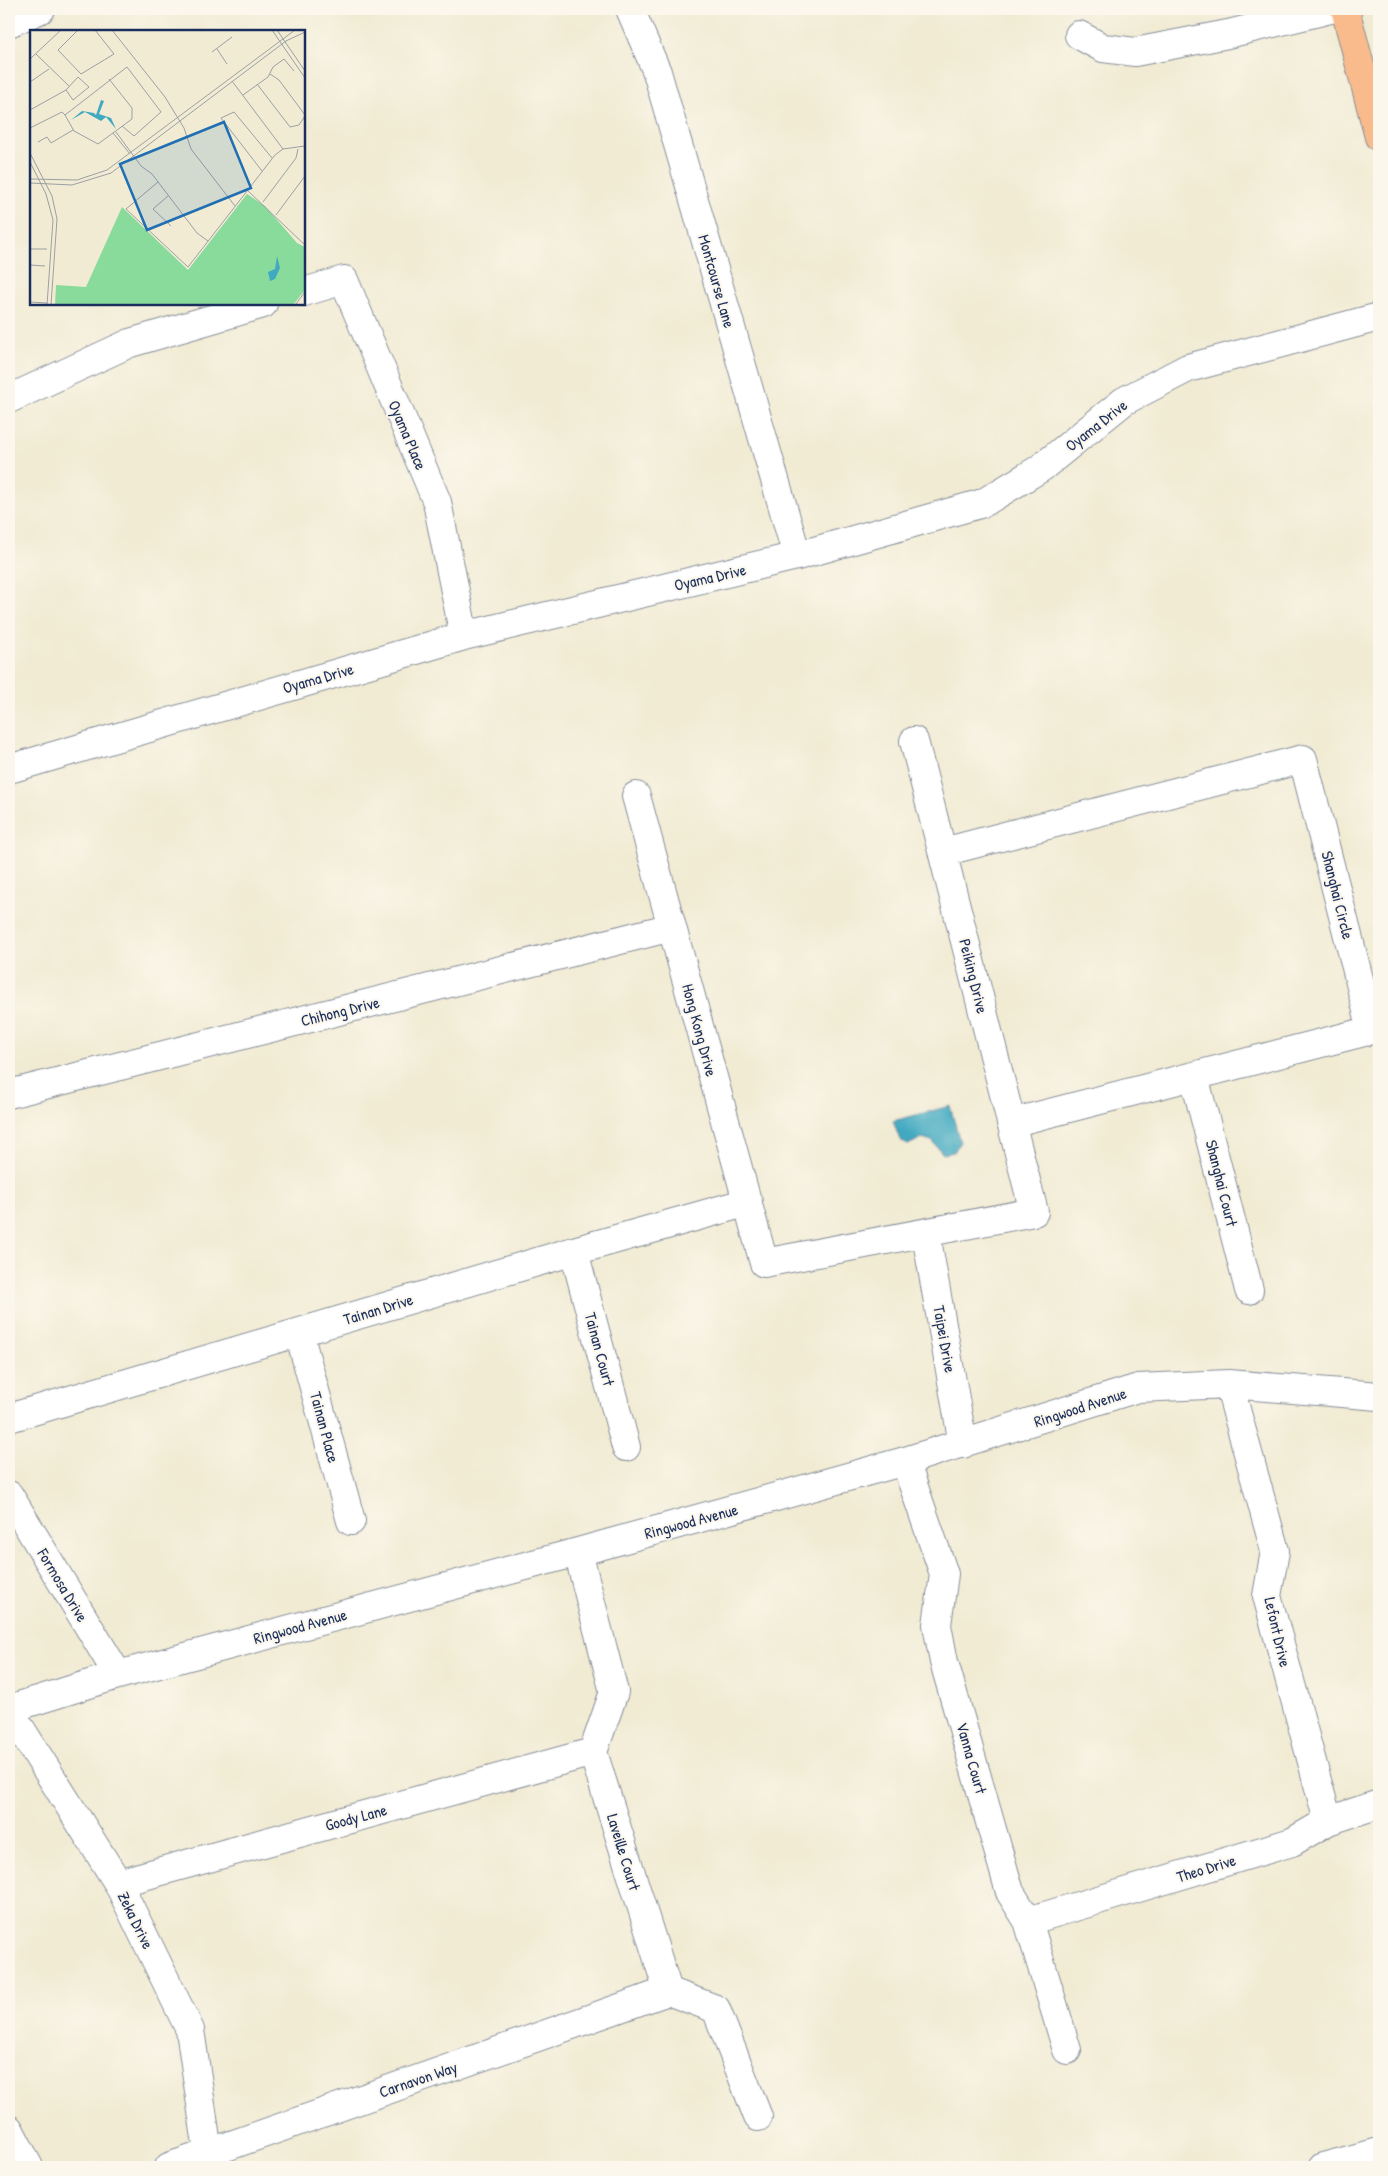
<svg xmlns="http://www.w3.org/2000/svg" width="1388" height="2176" viewBox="0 0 1388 2176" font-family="'Patrick Hand',sans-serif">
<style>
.water{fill:#41a9c1;stroke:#2e6c90}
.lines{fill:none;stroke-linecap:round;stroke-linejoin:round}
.minor-casing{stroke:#868d98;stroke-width:30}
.major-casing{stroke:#868d98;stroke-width:30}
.minor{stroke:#fff;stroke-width:28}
.major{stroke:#fabb8c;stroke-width:28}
.labels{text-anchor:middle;stroke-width:4;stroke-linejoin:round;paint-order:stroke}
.street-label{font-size:16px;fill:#1b2f5e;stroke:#fbf7ec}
.inset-road{fill:none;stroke:#9ba0a4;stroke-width:1}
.view{fill:#1f6fb2;fill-opacity:0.15;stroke:#1f6fb2;stroke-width:2.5}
.inset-edge{fill:none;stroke:#1b2f5e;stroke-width:2.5}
</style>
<rect width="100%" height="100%" fill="#fbf7ec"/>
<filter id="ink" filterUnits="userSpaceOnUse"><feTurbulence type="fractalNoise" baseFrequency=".02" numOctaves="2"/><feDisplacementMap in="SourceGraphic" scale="10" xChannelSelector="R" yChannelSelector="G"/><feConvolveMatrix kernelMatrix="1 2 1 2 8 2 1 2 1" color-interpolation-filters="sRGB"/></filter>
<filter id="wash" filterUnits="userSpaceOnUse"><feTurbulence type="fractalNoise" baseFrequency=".0096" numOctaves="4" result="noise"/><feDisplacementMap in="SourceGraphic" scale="20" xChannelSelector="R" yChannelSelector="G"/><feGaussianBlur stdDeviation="1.12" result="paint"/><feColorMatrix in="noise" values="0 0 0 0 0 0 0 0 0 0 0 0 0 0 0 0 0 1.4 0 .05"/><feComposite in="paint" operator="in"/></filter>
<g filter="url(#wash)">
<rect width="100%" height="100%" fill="#f1ebd3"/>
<path class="water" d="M950,1106L960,1142L954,1152L943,1154L932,1141L922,1138L908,1145L900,1140L893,1121Z"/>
</g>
<g filter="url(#ink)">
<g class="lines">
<g class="minor-casing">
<path id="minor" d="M630,9L657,72L797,556
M9,23L41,9
M1079,35L1103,48L1135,52L1228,34L1331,9
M304,292L344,280L437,502L464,636
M9,399L130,343L263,304
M9,769L464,636L797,556L983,503L1041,468L1124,401L1188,368L1379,317
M636,796L764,1263L1034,1212L914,741
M943,852L1303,759L1372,1030L1011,1123
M1194,1076L1249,1290
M9,1094L672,927
M926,1234L963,1444
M574,1251L626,1447
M299,1333L351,1521
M1229,1384L1275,1551L1267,1596L1328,1821
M9,1418L574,1251L748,1202
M905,1461L944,1574L937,1625L944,1662L1010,1892L1028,1921L1067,2050
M9,1495L118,1675
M578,1552L614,1692L593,1752L668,1991L716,2009L758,2117
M9,1709L118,1675L578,1552L905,1461L1138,1388L1229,1384L1379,1396
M9,1710L118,1883L190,2030L208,2152
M118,1883L593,1752
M1028,1921L1292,1842L1328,1821L1379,1804
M9,2129L29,2167
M169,2167L668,1991
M1323,2167L1379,2152"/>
</g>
<g class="major-casing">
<path id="major" d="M1345,9L1379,137"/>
</g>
<use href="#minor" class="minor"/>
<use href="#major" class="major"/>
</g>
</g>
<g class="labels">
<g class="street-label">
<text transform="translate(717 281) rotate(74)" y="6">Montcourse Lane</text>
<text transform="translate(1096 425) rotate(-38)" y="6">Oyama Drive</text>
<text transform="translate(408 435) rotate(67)" y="6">Oyama Place</text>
<text transform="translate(710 577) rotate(-13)" y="6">Oyama Drive</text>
<text transform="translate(318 678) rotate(-16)" y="6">Oyama Drive</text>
<text transform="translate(1338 895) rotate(76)" y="6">Shanghai Circle</text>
<text transform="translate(974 976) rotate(76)" y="6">Peiking Drive</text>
<text transform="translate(340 1011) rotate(-14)" y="6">Chihong Drive</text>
<text transform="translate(700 1030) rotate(75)" y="6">Hong Kong Drive</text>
<text transform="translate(1222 1183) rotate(76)" y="6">Shanghai Court</text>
<text transform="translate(378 1309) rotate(-17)" y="6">Tainan Drive</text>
<text transform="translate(945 1339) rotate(80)" y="6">Taipei Drive</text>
<text transform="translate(600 1349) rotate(75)" y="6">Tainan Court</text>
<text transform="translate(1080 1407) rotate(-18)" y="6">Ringwood Avenue</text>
<text transform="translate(325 1427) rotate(75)" y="6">Tainan Place</text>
<text transform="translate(691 1521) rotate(-15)" y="6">Ringwood Avenue</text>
<text transform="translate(63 1585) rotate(59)" y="6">Formosa Drive</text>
<text transform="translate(300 1626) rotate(-15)" y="6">Ringwood Avenue</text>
<text transform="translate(1278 1632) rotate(77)" y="6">Lefont Drive</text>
<text transform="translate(972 1758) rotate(74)" y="6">Vanna Court</text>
<text transform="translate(356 1817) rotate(-15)" y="6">Goody Lane</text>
<text transform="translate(624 1852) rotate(73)" y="6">Laveille Court</text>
<text transform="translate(1206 1868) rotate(-17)" y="6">Theo Drive</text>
<text transform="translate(136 1920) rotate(64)" y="6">Zeka Drive</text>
<text transform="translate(418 2079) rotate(-19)" y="6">Carnavon Way</text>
</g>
</g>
<g transform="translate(30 30)">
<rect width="275" height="275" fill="#f1ebd3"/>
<path d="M217,164L235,176L267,213L275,217V260L263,275H25L26,255L56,257L92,177L158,240Z" fill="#89db9b"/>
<path d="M71,70L74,71L69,84L81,88L86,99L76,87L71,91L55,82L41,90L52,81L64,83L66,85ZM247,226L250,238L245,249L240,251L238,242L245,239Z" fill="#41a9c1"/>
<path class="inset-road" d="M48,0L28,20L51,44L84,24L65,0M82,0L135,67L154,98L161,119L205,176M242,0L275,48M247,0L275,41M187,19L197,34M182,22L202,7M6,24L39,56M0,29L31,0M240,44L249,50L275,85M202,51L253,119M0,52L19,39M227,54L260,97L269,95L275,86M213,65L238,47L243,37L254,29L264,41M0,80L36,60L48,47L59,57L43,70L36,60M35,85L97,37L131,82L104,106L92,96M35,85L44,101L68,114L102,89V78L79,49M0,98L32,82L35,85M86,102L111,136L122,144L167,203L178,211M83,103L100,124M8,112L17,107L21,113L43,100M0,123L22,166L27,189L21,275M0,132L16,164L23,190L17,275M232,141L191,88L204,82L242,128M0,149L47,150L77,140L265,0M128,152L96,179L158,237L245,125L253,119L275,116M0,153L42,155L81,143L256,11L275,2M217,160L275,215M138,166L123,179L141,196M233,172L266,128L268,119M246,185L275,146M0,219H17M0,235L15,236M0,272L17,273M265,275L275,262"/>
<path class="view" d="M194,92L221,158L117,200L90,134Z"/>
<rect width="275" height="275" class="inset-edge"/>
</g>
<rect width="1388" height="2176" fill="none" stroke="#fbf7ec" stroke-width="30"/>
</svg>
